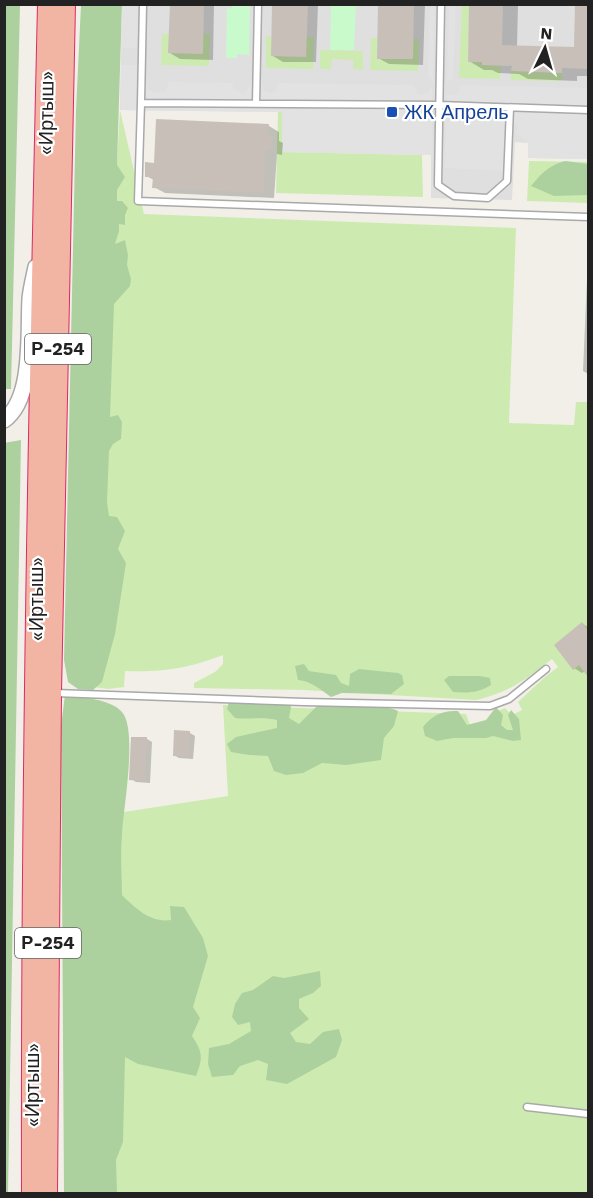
<svg xmlns="http://www.w3.org/2000/svg" width="593" height="1198" viewBox="0 0 593 1198" font-family="'Work Sans',sans-serif">
<style>
.residential{fill:#e0dfdf}
.grass{fill:#cdebb0}
.forest{fill:#add19e}
.park{fill:#c8facc}
.parking{fill:#e2e2e2}
.shadow{fill:#0003}
.building{fill:#c7bfb8}
.lines{fill:none;stroke-linecap:round;stroke-linejoin:round}
.service-casing{stroke:#a9a9a9;stroke-width:9}
.tertiary-casing{stroke:#a9a9a9;stroke-width:18}
.trunk-casing{stroke:#dc2a67;stroke-width:22}
.service{stroke:#fff;stroke-width:6}
.tertiary{stroke:#fff;stroke-width:15}
.trunk{stroke:#f2b4a3;stroke-width:20}
.transit-dot{fill:#1a4fb4;stroke:#fff;stroke-width:2}
.labels{text-anchor:middle;stroke-width:4.5;stroke-linejoin:round;paint-order:stroke}
.shield{fill:#fff;stroke:#646464;stroke-width:1.5}
.shield-label{font-size:18px;font-weight:bold;fill:#222}
.transit-label{font-size:20px;fill:#164399;stroke:#fff;text-anchor:start}
.street-label{font-size:20px;fill:#222;stroke:#fff}
</style>
<rect width="100%" height="100%" fill="#f2efe9"/>
<path class="residential" d="M122,5H588V159L528,158V143L515,142L512,200L431,198V155L282,152V112L120,110Z"/>
<path class="grass" d="M462,5H469L468,62H482V65L501,66L500,79L459,78Z
M162,34H169V53L202,54L203,34H210L209,66L161,65Z
M266,36H271V56L306,57L307,37H314L313,69L266,68Z
M371,38H377V59H413V39H419L418,71L370,70Z
M320,50L363,51V70L353,69V60L332,59L331,69H320Z
M511,71L562,73V81L511,80Z
M120,110L144,214L516,228L509,423L574,425L576,402H588V1193H66L111,814L228,796L223,705L466,714L470,725L489,724L493,713L505,708L512,715L522,710L518,702L545,677L558,667L552,659C525,680 510,692 476,700L303,690L194,688V683L215,672L223,664V655C187,669 163,672 125,671L124,687L108,689L86,686Z
M278,112H283V152L422,155L423,197L276,193Z
M529,161L588,162V203L527,201Z"/>
<path class="forest" d="M20,5L11,389H5L4,5Z
M81,5H122L117,165L125,177L117,190V201H122L128,208L125,215V225L119,224V231L115,244L125,240L128,255L127,265L131,279L130,286L114,304L110,417L118,415L122,422L121,439L113,444L109,451L107,502L109,516L117,517L125,531L118,549L126,563L115,634L102,682L93,690L78,689L68,682L64,660L76,110Z
M565,161L588,164V195L554,196L531,186C541,174 549,165 565,161Z
M21,440L8,1193L5,1194L4,443Z
M304,664L309,671L336,675L341,683L349,686L350,674L359,669L398,673L402,675L404,684L391,694L342,693L331,697C321,690 311,681 298,680L295,666Z
M449,676H480L490,678L491,685C478,693 468,693 453,692L444,680Z
M65,695C81,697 111,699 122,712C138,730 123,810 122,835C120,855 122,875 122,895C136,909 151,923 171,920L170,906L184,907L203,938L208,956L193,1007L200,1018L192,1036C203,1052 203,1058 196,1076L138,1064L125,1057L123,1142L116,1160L117,1193L64,1194L61,726Z
M229,702L290,703L291,707L289,718L299,724L319,704C345,712 372,700 398,711L394,726L384,738L381,760L346,765L322,763L303,773L286,775L274,771L268,756L249,755L231,752L227,744L236,737L277,728V720C263,716 249,720 235,718L227,709Z
M496,707L503,715L501,725L507,730H513L508,715L511,710L519,719L521,740L513,741L493,736L486,738H453L437,741L425,736L423,727C432,715 443,710 458,711L467,725L486,720Z
M320,971L321,986L313,993L299,999V1008L309,1019L290,1033L296,1042L310,1044L323,1032L339,1029L342,1040L336,1057L287,1084L266,1080L268,1064L258,1060L240,1066L233,1075L212,1077L208,1064L209,1048L229,1044L251,1031L250,1022L238,1025L232,1017L235,1004L242,993L253,990L273,976L284,978Z"/>
<path class="park" d="M232,5H250L249,55L237,54V58H226L227,8L231,9Z
M331,5H356L354,50H330Z"/>
<path class="parking" d="M122,5H138L137,48H121Z
M430,5H435L433,82L428,74Z
M449,5H456L453,78L447,83Z
M121,65H137L136,82H146L148,89L155,93L164,92L167,89L168,82L233,83V88L241,93L246,92L251,83H261L265,91L270,93L277,90L278,83L414,85L417,93L420,95L429,92L432,85V155L282,152V112L120,110Z
M460,85L588,88V159L528,158V143L517,134V124L507,123L505,171L445,168L446,95L457,94L460,90Z"/>
<path class="shadow" d="M171,4H214L213,60L180,59L170,53Z
M274,4H318L316,62H283L273,56Z
M380,4H425L423,65L389,64L378,58Z
M471,4H518L517,47L576,49L577,4H588V76H577V81L528,79L519,74L498,73L492,70H484L469,61Z
M269,126L279,132V141L283,143L282,155L277,154L274,198L165,193L154,187V180L146,176L155,164Z
M588,255V374L583,371Z
M583,624L588,627V674L585,671L582,673L574,668Z
M190,733L195,736L193,759L179,758L174,755Z
M133,738L147,739L152,742L150,783L136,782L131,779Z"/>
<path class="building" d="M170,4H204L203,54L168,53Z
M272,4H308L306,57L271,56Z
M378,4H414L413,59H377Z
M469,4H503L502,45L574,47L575,4H588V69L562,68V73L511,71L512,66L482,65V62H468Z
M156,119L269,124L268,136H273L272,149H266L264,193L152,188L153,177H145V162L154,163Z
M582,622L588,630V677L579,665L573,670L554,645Z
M174,730L190,731L189,757L173,756Z
M131,737H147L145,781L129,780Z"/>
<g class="lines">
<g class="service-casing">
<path id="service" d="M143,4L141,103L439,105L588,110
M441,4L438,185L454,196L488,198L507,181L510,108
M141,103L138,201L588,217
M256,104L258,4
M55,693L304,702L490,706L509,699L546,669
M527,1107L588,1114"/>
</g>
<g class="tertiary-casing">
<path id="tertiary" d="M4,420C34,399 28,332 30,299C31,288 34,277 36,267"/>
</g>
<g class="trunk-casing">
<path id="trunk" d="M32,1194C31,797 39,401 48,4
M47,1194L51,693L65,4"/>
</g>
<use href="#service" class="service"/>
<use href="#tertiary" class="tertiary"/>
<use href="#trunk" class="trunk"/>
</g>
<rect class="transit-dot" x="386" y="106" width="12" height="12" rx="3"/>
<g class="labels">
<g class="shield">
<rect x="25" y="334" width="66" height="30" rx="4.5"/>
<rect x="15" y="928" width="66" height="30" rx="4.5"/>
</g>
<g class="shield-label">
<text x="58" y="355">Р-254</text>
<text x="48" y="949">Р-254</text>
</g>
<g class="transit-label">
<text x="404" y="119">ЖК Апрель</text>
</g>
<g class="street-label">
<text transform="translate(46 113) rotate(-89)" y="7">«Иртыш»</text>
<text transform="translate(36 599) rotate(-90)" y="7">«Иртыш»</text>
<text transform="translate(32 1085) rotate(-90)" y="7">«Иртыш»</text>
</g>
</g>
<rect width="593" height="1198" fill="none" stroke="#222222" stroke-width="12"/>
<g transform="translate(545 48) rotate(5)" stroke="#ffffff" stroke-width="4.5" paint-order="stroke">
<path d="M0-4.5L10 22L0 15L-10 22Z" fill="#222222"/>
<text y="-9" font-size="16" font-weight="bold" text-anchor="middle" fill="#222222">N</text>
</g>
</svg>
